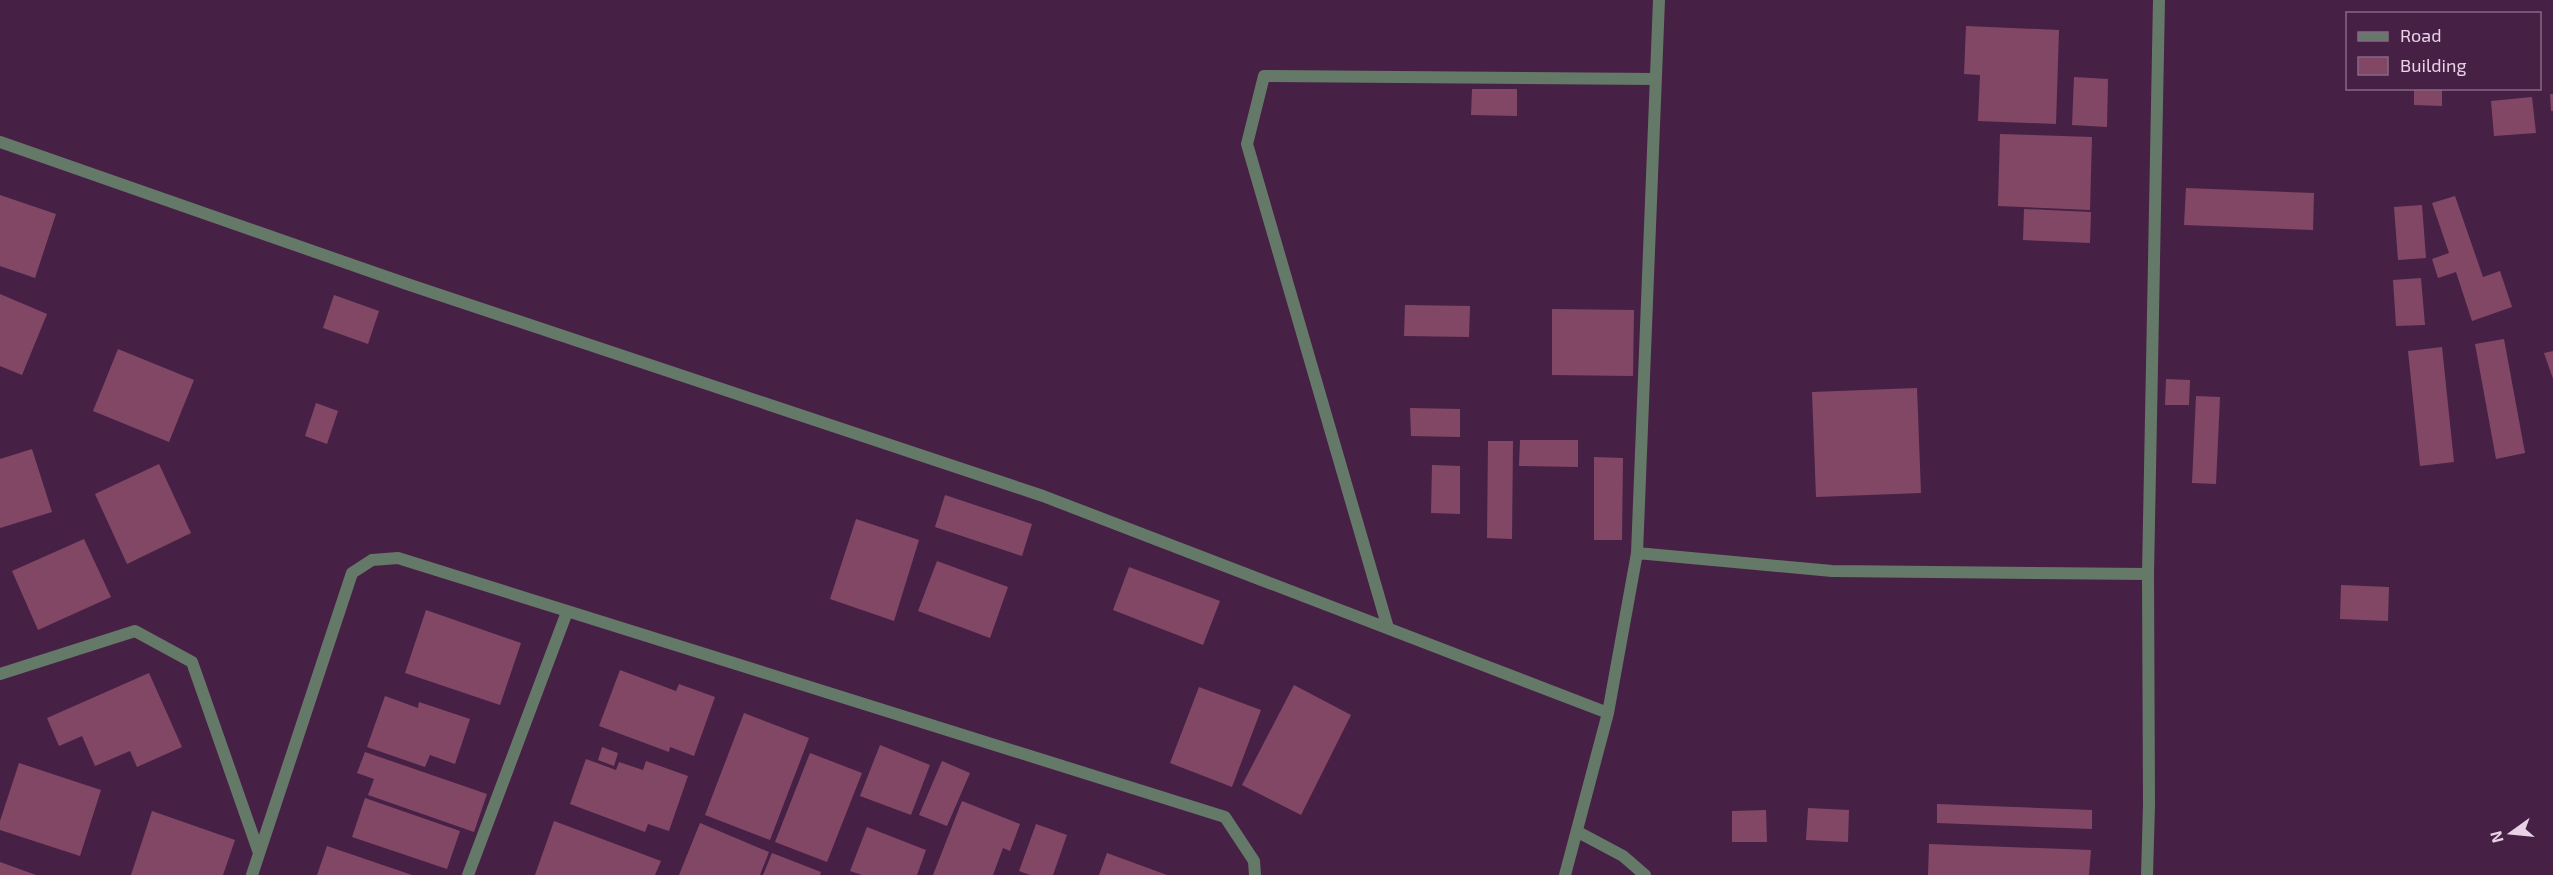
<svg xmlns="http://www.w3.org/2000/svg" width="2553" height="875" viewBox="0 0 2553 875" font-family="'Exo 2',sans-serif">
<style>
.building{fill:#834766}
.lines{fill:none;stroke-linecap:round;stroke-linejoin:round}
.street{stroke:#657968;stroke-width:12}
</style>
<rect width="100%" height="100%" fill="#462145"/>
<path class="building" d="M1966,26L2059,30L2056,124L1978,121L1980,75L1964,74Z
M2074,77L2108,79L2107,127L2072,125Z
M2414,88H2442V106L2414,105Z
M1472,89H1517V116L1471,115Z
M2550,94H2553V111H2551Z
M2532,97L2536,133L2494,136L2491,101Z
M2000,134L2092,137L2090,210L1998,206Z
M2186,188L2314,193L2313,230L2184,225Z
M0,195L56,214L35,278L0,266Z
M2455,196L2483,277L2500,271L2512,307L2472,321L2456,272L2438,278L2432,259L2449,253L2432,203Z
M2422,205L2426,258L2398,260L2394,207Z
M2024,209L2091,212L2090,243L2023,240Z
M2421,278L2425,325L2396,326L2393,280Z
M0,294L47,314L22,375L0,366Z
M334,295L379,311L368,344L323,328Z
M1405,305L1470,306L1469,337L1404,336Z
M1552,309L1634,310L1633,376L1552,375Z
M2504,339L2525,453L2496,459L2475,344Z
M2442,347L2454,462L2420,466L2408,351Z
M118,349L194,380L169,442L93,411Z
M2553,351V379L2544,353Z
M2166,379L2190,380L2189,405H2165Z
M1917,388L1921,493L1816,497L1812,392Z
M2196,396L2220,397L2216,484L2192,483Z
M316,403L338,411L327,444L305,436Z
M1410,408L1460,409V437L1411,436Z
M1520,440H1578V467L1519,466Z
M1488,441H1513L1512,539L1487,538Z
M32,449L52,512L0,528V459Z
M1594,457L1623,458L1622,540H1594Z
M159,464L191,533L127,564L95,494Z
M1432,465L1460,466V514L1431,513Z
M945,495L1032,524L1022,556L935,527Z
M856,519L919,540L894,621L830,599Z
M84,539L111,597L38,630L12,571Z
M937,561L1008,587L990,638L918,611Z
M1129,567L1220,601L1203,645L1113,610Z
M2341,585L2389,587L2388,621L2340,619Z
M426,610L521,643L500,705L405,673Z
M620,670L676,691L679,684L715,697L694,756L670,747L669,752L599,726Z
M149,673L182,747L137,767L130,751L95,766L82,736L59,746L47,718Z
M1294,685L1351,715L1301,815L1242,785Z
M1199,687L1261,710L1232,787L1170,763Z
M385,696L418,708L419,702L470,719L455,764L430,755L425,767L367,747Z
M744,713L809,738L770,840L705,815Z
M880,745L930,765L911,815L860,796Z
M602,747L618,753L614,766L598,760Z
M365,752L487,794L474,832L368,795L374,779L357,773Z
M810,753L862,773L827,862L775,842Z
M586,759L616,770L619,762L643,770L646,761L688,776L669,831L648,824L645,832L570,804Z
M942,761L970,773L947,826L919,815Z
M19,763L101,790L80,856L0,830V821Z
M365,798L460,831L447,869L352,837Z
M962,801L1020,824L1010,851L1003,848L993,875H933Z
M1937,804L2092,810V829L1937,823Z
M1808,808L1849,810L1848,842L1806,840Z
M1766,810L1767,842H1732V811Z
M152,811L235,840L223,875H131Z
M554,821L661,861L655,875H535Z
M700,823L769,852L760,875H679Z
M1036,824L1067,835L1053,875H1030L1019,871Z
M867,827L926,850L917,875H862L850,871Z
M1929,844L2091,850L2089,875H1928Z
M327,846L412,875H317Z
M772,853L821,872L820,875H763Z
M1107,853L1167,875H1099Z
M0,862L36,875H0Z"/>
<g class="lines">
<path class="street" d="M0,142L407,284L1043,496L1608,713
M1637,553L1832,571L2148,574L2159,0
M1388,628L1247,144L1264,76L1655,79
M0,674L135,631L192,662L259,853
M1578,832L1623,856L1645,875
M252,875L352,573L372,560L398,558L1225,817L1254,861L1255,875
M468,875L567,612
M1565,875L1608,713L1637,553L1659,0
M2147,875L2149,805L2148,574"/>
</g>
<rect x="2346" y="12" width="195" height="78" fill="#462145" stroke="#876786" stroke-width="1.5"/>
<rect x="2358" y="32" width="30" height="9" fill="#657968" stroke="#876786" stroke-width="1.5"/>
<text x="2400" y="42" font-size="18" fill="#e9d1e7">Road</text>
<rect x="2358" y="57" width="30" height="18" fill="#834766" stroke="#876786" stroke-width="1.5"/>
<text x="2400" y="72" font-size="18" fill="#e9d1e7">Building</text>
<g transform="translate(2511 833) rotate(255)" stroke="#462145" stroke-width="4.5" paint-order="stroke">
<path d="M0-4.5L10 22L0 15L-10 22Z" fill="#e9d1e7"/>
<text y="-9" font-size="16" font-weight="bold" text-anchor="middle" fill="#e9d1e7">N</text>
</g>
</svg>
